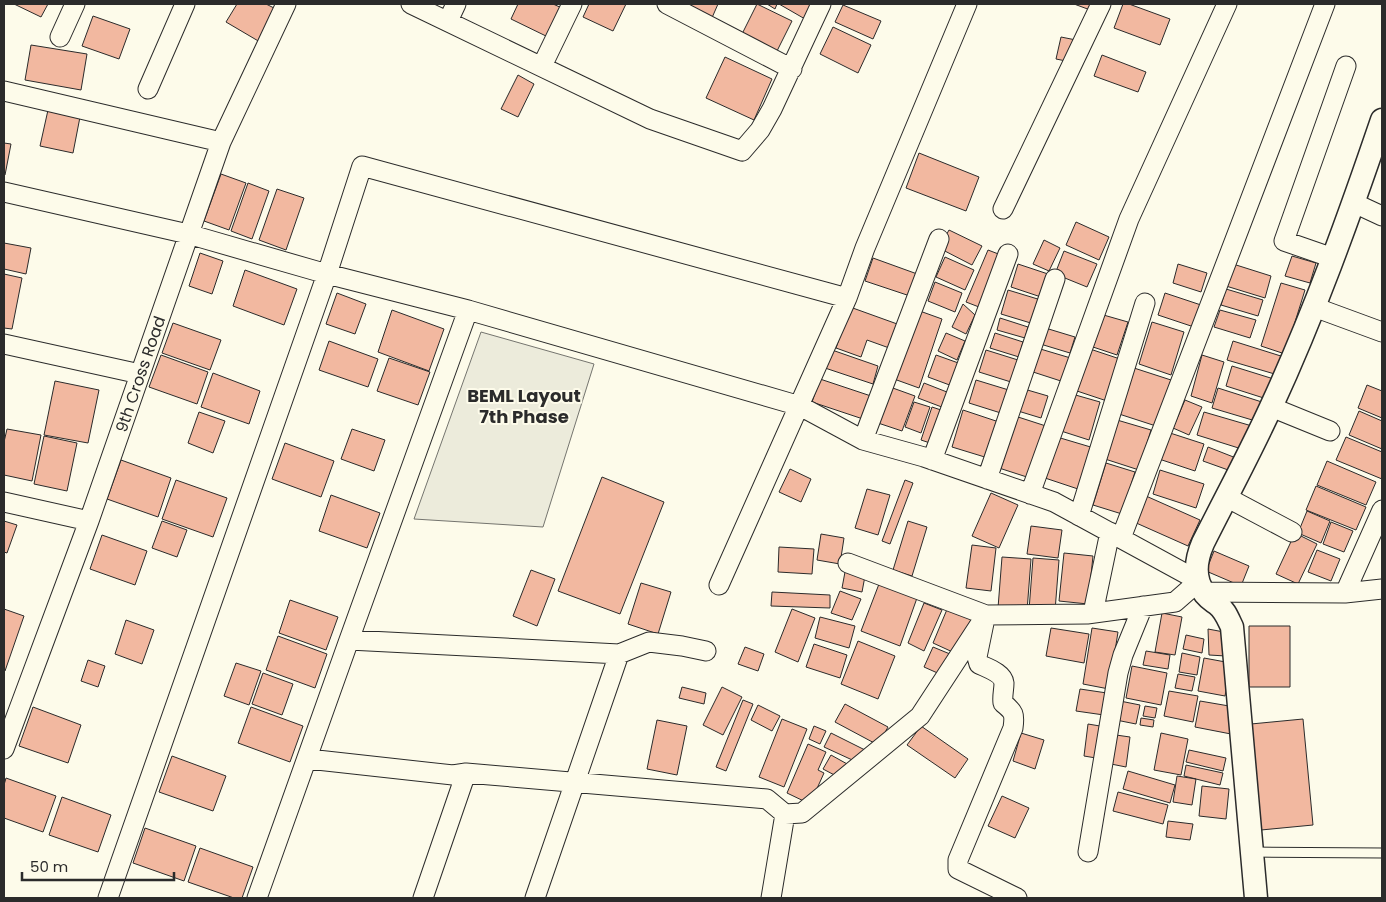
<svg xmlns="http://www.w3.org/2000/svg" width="1386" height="902" viewBox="0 0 1386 902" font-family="Poppins,sans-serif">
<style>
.green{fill:#ecebdb;stroke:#74746e}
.building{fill:#f2b8a0;stroke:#2b2b2b}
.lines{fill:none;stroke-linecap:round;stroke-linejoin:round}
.service-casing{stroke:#2b2b2b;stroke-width:11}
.minor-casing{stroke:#2b2b2b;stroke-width:21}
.tertiary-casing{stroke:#2b2b2b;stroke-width:25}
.service{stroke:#fdfbea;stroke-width:9}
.minor{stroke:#fdfbea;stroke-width:19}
.tertiary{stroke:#fdfbea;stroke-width:22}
.labels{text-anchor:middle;stroke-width:4;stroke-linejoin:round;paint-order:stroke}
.street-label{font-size:16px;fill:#2b2b2b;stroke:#fdfbea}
.neighbourhood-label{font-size:18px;font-weight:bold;fill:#2b2b2b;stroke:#fdfbea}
</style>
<rect width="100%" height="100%" fill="#fdfbea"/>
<path class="green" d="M481,332L594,364L543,527L414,519Z"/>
<path class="building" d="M14,4H48L41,17Z
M237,4H266L278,10L260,42L226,22Z
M518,4H553L562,8L548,37L511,19Z
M589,4H626L613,31L583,17Z
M679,4H718L711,20Z
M757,4L792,21L775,55L740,38Z
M767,4H777L775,9Z
M779,4H813L805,19Z
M1074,4H1096L1093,11Z
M1123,4H1129L1170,19L1160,45L1114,28Z
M843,5L881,21L873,39L835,22Z
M93,16L130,29L119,59L82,46Z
M833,27L871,45L858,73L820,54Z
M1061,37L1076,40L1071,62L1056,59Z
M31,45L87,54L81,90L25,80Z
M1102,55L1146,72L1138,92L1094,76Z
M725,57L772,79L754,120L706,98Z
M518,75L534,84L518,117L501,109Z
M48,110L80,117L73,153L40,146Z
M4,143L11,144L5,175H4Z
M919,153L979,177L966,211L906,188Z
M221,174L246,183L229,230L204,221Z
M248,183L269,191L252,239L231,231Z
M277,189L304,198L286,250L259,240Z
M1076,222L1109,237L1099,260L1066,245Z
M949,230L982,246L972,265L939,248Z
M1044,240L1060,248L1049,271L1033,264Z
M4,243L31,248L26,274L4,269Z
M988,250L1001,255L979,307L966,302Z
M1064,251L1097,264L1087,287L1055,274Z
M200,253L223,261L212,294L189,286Z
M1292,256L1316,263L1310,283L1285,276Z
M945,257L974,270L965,290L936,277Z
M873,258L920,275L913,297L865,281Z
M1018,264L1048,274L1041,297L1011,287Z
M1178,264L1207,273L1201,292L1173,283Z
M1233,264L1271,276L1265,298L1226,286Z
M245,270L297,289L284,325L233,306Z
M4,274L22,278L12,329L4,328Z
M935,282L962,293L955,312L928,301Z
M1281,283L1305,290L1285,354L1261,346Z
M1226,289L1263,300L1258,316L1221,305Z
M1008,290L1041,300L1034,324L1001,314Z
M337,293L366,304L355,334L326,324Z
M1165,293L1201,305L1194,327L1158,315Z
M963,304L975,315L966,334L952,327Z
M850,307L900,325L892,349L867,340L861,357L836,348Z
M392,310L444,329L429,371L378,352Z
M917,310L942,319L919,388L894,379Z
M1220,310L1256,320L1250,338L1214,327Z
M1100,314L1128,322L1117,355L1090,346Z
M1000,318L1028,327L1025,338L997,330Z
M1152,322L1184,332L1171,375L1139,364Z
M173,323L221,340L210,370L162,353Z
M1042,327L1075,337L1070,353L1037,343Z
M946,333L965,341L957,360L938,351Z
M995,333L1023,342L1019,357L990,348Z
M329,341L378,359L368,387L319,370Z
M1233,341L1284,357L1278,375L1227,360Z
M1037,348L1074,359L1067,383L1030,371Z
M1087,348L1120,359L1107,401L1074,390Z
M832,350L878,366L873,384L825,368Z
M986,350L1018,360L1011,382L979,372Z
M161,355L208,372L197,404L149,387Z
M936,355L964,365L955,387L928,377Z
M1202,355L1224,362L1212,403L1191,396Z
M389,358L430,372L418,405L377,391Z
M1232,366L1277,380L1270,400L1226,386Z
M1134,368L1171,380L1156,426L1119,414Z
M213,373L260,391L249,424L201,407Z
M820,379L871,396L863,419L812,402Z
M976,380L1012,391L1004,414L969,403Z
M55,381L99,390L88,443L44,435Z
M924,383L952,394L947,409L918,398Z
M1367,385L1382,391V418L1358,408Z
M890,387L915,396L902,431L878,423Z
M1218,388L1265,403L1259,422L1212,408Z
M1024,389L1048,396L1041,418L1018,411Z
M1072,394L1100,402L1089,440L1061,431Z
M1185,400L1202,407L1189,435L1173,428Z
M914,402L930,407L921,433L905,427Z
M932,407L944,411L933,444L921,440Z
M963,410L999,422L988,458L952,447Z
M1359,411L1382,421V449L1349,435Z
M199,412L225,421L213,453L188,443Z
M1204,412L1252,426L1245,450L1197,435Z
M1015,416L1049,427L1033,479L999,468Z
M1117,420L1151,430L1139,470L1105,459Z
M7,429L41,435L32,481L4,475V442Z
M352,429L385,440L374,471L341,459Z
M1167,432L1204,444L1195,471L1159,459Z
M44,436L77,443L67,491L34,484Z
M1057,437L1094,448L1081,490L1045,478Z
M1346,437L1382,452V479L1336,460Z
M285,443L334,461L321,497L272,479Z
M1208,447L1236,458L1231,471L1203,461Z
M121,460L171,478L158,517L107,499Z
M1327,461L1376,482L1366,505L1317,485Z
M1106,463L1135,472L1122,514L1093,505Z
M790,469L811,479L801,502L779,492Z
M1160,470L1204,484L1196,508L1153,494Z
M602,477L664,502L620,614L558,591Z
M176,480L227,498L213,537L162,519Z
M905,480L913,483L890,544L882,541Z
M1316,486L1366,507L1356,530L1306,510Z
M867,489L890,495L878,535L855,528Z
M991,493L1018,505L999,548L972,536Z
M331,495L380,513L367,548L319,531Z
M1146,496L1200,520L1188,546L1134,522Z
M1307,511L1330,521L1321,543L1298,533Z
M4,521L17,525L7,553L4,552Z
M162,521L187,530L177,557L152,548Z
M908,521L927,527L912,576L893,570Z
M1331,522L1353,531L1344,552L1323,544Z
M1031,526L1062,530L1058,558L1027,554Z
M1295,533L1317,544L1298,584L1276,574Z
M821,534L844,538L840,564L817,560Z
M102,535L147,551L135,585L90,569Z
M972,545L996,548L991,591L966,588Z
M779,547L814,549L812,574L778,572Z
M1317,550L1340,559L1331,581L1308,572Z
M1214,551L1249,566L1241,586L1206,571Z
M1064,553L1093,556L1088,604L1059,601Z
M1002,557L1031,559L1027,611L998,608Z
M1033,558L1059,560L1055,611L1029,610Z
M531,570L555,579L537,626L513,616Z
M845,572L865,576L862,592L842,588Z
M641,583L671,592L658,634L628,624Z
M879,584L917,598L900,646L861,631Z
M840,591L861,599L852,620L831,613Z
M772,592L830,595V608L771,606Z
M290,600L338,617L326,650L279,633Z
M924,603L942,610L924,651L908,643Z
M948,607L972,617L957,654L933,643Z
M4,609L24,616L5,671L4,670Z
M792,609L815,618L798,662L775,652Z
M1162,613L1182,617L1175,655L1155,652Z
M820,617L855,626L849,648L815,638Z
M126,620L154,630L142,664L115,654Z
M1249,626H1290V687H1249Z
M1051,628L1089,634L1084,663L1046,656Z
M1092,628L1118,632L1109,689L1083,684Z
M1208,629L1224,632L1226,656L1209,655Z
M1186,635L1204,639L1202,653L1183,649Z
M278,636L327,654L315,688L266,670Z
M858,641L895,656L878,699L841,684Z
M814,644L847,655L840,678L806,667Z
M745,647L764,654L758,671L738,664Z
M933,647L950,654L942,675L924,667Z
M1146,651L1170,655L1168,669L1143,665Z
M1182,653L1200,657L1197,675L1179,672Z
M1204,658L1231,663L1225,696L1198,691Z
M88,660L105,666L98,687L81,681Z
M236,663L261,671L249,705L224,696Z
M1132,666L1167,673L1161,705L1126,698Z
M263,673L293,684L282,715L252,704Z
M1178,674L1195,677L1192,691L1175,688Z
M682,687L706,693L704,704L679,698Z
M722,687L742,697L723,735L703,725Z
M1080,689L1107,693L1104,715L1076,711Z
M1169,691L1198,696L1193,722L1164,716Z
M743,700L753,704L726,771L716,767Z
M1120,701L1140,705L1136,724L1116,720Z
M1200,701L1235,707L1231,734L1195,727Z
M845,704L888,727L878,745L835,722Z
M758,705L780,716L772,731L751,720Z
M1145,706L1157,708L1155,718L1143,716Z
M33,707L81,725L68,763L19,746Z
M251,707L303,726L290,762L238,743Z
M1141,718L1154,720L1153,727L1140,725Z
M782,719L807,729L784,787L759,777Z
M1303,719L1313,825L1261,830L1251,724Z
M657,720L687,726L677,775L647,769Z
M1088,724L1106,727L1102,759L1084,756Z
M814,726L826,731L820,744L809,739Z
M921,726L968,759L955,778L907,745Z
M831,733L867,751L861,764L824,747Z
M1021,733L1044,740L1035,769L1013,761Z
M1161,733L1188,739L1181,775L1154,770Z
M1116,735L1130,737L1126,767L1111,764Z
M808,744L826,752L818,770L824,773L810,804L787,793Z
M1189,750L1226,758L1223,771L1186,762Z
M831,755L849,765L842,779L823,769Z
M172,756L226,776L213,811L159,792Z
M1186,765L1223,773L1220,785L1184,776Z
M1128,771L1175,785L1170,803L1123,789Z
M1177,776L1196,779L1192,805L1173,802Z
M6,778L56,796L43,832L4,818V785Z
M1202,786L1229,789L1226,819L1199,816Z
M1118,792L1168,805L1163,824L1113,811Z
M1002,796L1029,808L1015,838L988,826Z
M62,797L111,815L98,852L49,835Z
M1168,821L1193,824L1190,840L1166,837Z
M145,828L196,846L184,881L133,863Z
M200,848L253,867L242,898H234L188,882Z"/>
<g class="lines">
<g class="service-casing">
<path id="service" d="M1253,852L1382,853"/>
</g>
<g class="minor-casing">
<path id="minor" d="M411,4L650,119L742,151L760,130L772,109L821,4
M667,4L792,69
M448,21L456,4
M60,37L75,4
M542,66L572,4
M148,89L185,4
M4,91L221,142
M4,192L188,234L327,274L468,310L800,406L863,440L924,457L1054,502L1199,581L1175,602L1087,614L986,615L848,563
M1354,203L1382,216
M1003,209L1101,4
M1333,258L1284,241L1346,66
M1314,307L1382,332
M4,344L140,374
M1271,407L1330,431
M863,440L939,239
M932,460L1008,254
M987,479L1055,279
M1030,494L1129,219L1227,4
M1226,497L1292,532
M4,502L89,521
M1079,516L1145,303
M1121,538L1325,4
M719,585L847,298L865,248L967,4
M1203,592L1345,593L1382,589
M1345,593L1382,510
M1093,613L1110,532
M984,623L977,657L979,664C987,668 1003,673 1004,683C1004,690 1002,696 1003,703C1014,712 1015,714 1013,728L958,860V869L1017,898
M349,640L468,310
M619,654L649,642L682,646L706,651
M4,749L89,521L221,142L286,4
M308,759L453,775L466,773L767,799L785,814L802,813L920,716L986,615
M1088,852L1118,673L1123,655L1143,606
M108,898L327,274L362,166L847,298
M257,898L349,640L619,654L535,898
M423,898L466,773
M771,898L785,814"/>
</g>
<g class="tertiary-casing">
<path id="tertiary" d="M1256,898L1232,627C1228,619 1225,610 1217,604C1213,601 1209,599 1205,594C1193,579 1196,559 1203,543C1226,497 1250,453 1271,407C1314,314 1349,217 1382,120"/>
</g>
<use href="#service" class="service"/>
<use href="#minor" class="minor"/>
<use href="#tertiary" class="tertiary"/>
</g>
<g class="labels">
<g class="street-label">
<text transform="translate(140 374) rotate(-71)" y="6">9th Cross Road</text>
</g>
<g class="neighbourhood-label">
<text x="524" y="402">BEML Layout<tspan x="524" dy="21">7th Phase</tspan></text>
</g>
</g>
<rect width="1386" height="902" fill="none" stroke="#2b2b2b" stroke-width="10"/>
<path d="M22 872v8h152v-8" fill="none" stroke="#2b2b2b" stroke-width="2.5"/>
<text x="30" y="872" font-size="15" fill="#2b2b2b" stroke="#fdfbea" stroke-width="4" paint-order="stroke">50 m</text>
</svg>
